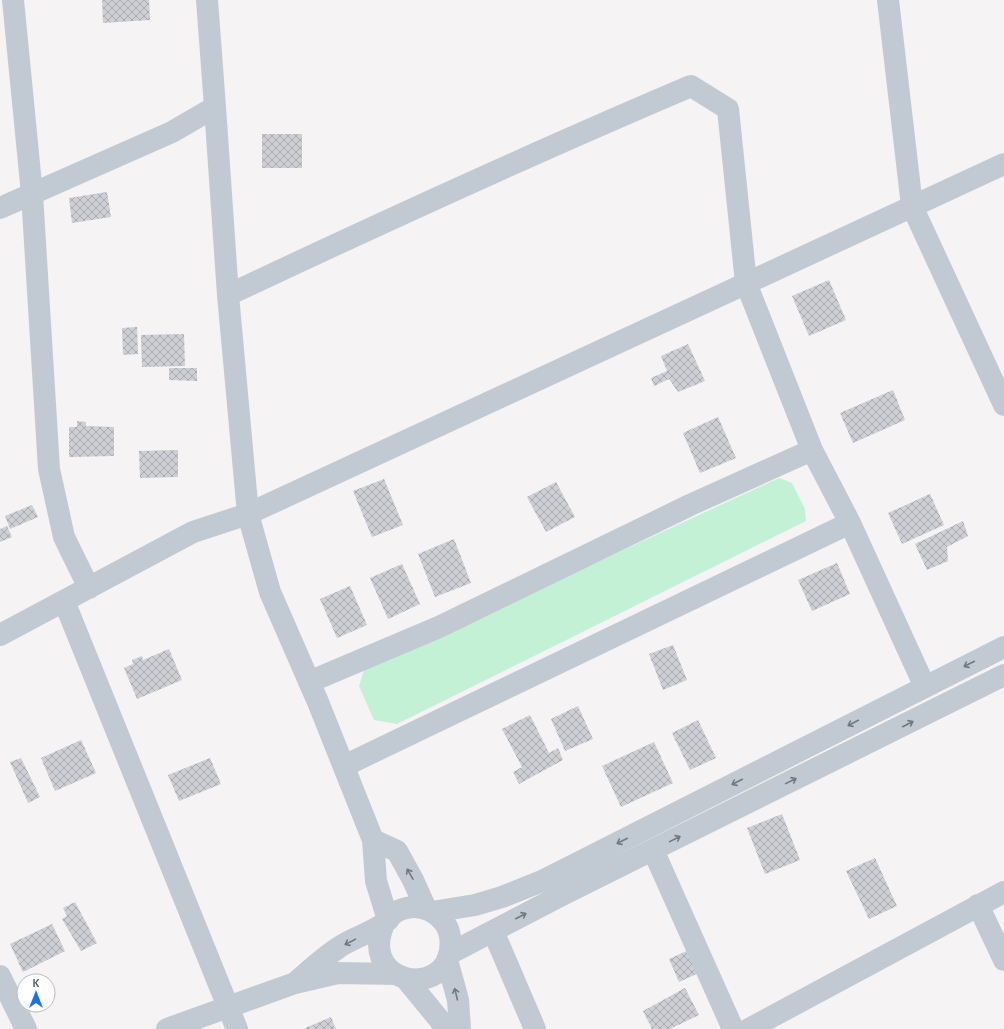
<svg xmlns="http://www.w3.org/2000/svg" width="1004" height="1029" viewBox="0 0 1004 1029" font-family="Cabin,sans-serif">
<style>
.green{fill:#c3f1d5}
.building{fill:url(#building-cross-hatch)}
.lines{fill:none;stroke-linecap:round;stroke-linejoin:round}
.minor{stroke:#c1cad2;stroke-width:22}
.oneway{stroke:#6e7983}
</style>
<defs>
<pattern id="building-cross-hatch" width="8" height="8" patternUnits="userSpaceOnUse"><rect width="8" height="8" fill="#cdcfd5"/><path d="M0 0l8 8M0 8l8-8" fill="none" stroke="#a8abb0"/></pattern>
</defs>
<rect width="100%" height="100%" fill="#f5f3f3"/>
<path class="green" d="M779,478L792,483L805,509L806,521L397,724L374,720L359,686L364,670Z"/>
<path class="building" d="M102,0H149L150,20L103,23Z
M262,134H302V168H262Z
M107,192L111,217L72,223L69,198Z
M829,280L846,320L809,336L792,296Z
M137,327L138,354L123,355L122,328Z
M184,334L185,366L142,367L141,335Z
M688,344L705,381L678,392L669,379L654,386L651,378L667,371L661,356Z
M169,368H197V381L169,380Z
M893,390L905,420L853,443L840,413Z
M718,417L736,458L700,473L683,433Z
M77,421L86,422V426L114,427V456L69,457V427H77Z
M178,450V477L140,478L139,451Z
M384,479L403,525L372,537L353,491Z
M556,482L575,517L546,532L527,497Z
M930,494L944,525L902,544L888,513Z
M32,505L38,517L10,529L5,516Z
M963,521L968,536L947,547L948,561L927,570L915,544Z
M7,526L12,537L0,542V529Z
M454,539L471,583L435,597L418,554Z
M837,563L850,594L812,611L798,580Z
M402,564L420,604L388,619L370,578Z
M350,586L367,625L337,638L320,599Z
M673,645L687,680L663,690L649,654Z
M169,649L182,680L137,699L124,668L133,664L132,660L142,656L143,660Z
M578,706L593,739L565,751L551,719Z
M530,715L549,753L558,748L563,760L519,784L513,772L522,767L502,729Z
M698,720L716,758L690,770L672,733Z
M81,740L96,773L55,791L41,758Z
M654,742L673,783L621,807L602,766Z
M21,758L40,797L28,803L10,762Z
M210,758L221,784L179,801L168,775Z
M782,814L800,860L765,874L747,828Z
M875,858L897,906L869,919L846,871Z
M75,902L97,943L81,951L62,919L67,916L63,908Z
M52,924L65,951L23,972L10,944Z
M691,949L701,972L679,982L669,959Z
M685,988L699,1015L670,1029H652L643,1011Z
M331,1017L336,1029H303Z"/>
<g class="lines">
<path class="minor" d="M13,0L32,194L49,469L64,537L89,588
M888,0L912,206L1004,405
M215,107L228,295L248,514L270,592L318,702L373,840L376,881L388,920
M0,208L172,132L215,107L207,0
M228,295C381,223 535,152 691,86L728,109L746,283L812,450
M64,601L237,1029
M0,635L193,532L248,514L1004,164
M309,682L439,627L690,505L812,450L850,523L925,687
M344,766L850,523
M373,840L397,851L413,880L426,909
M653,850L733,1029
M978,905L1004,960
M432,912L475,905L502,897L542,881L1004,647
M493,931L535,1029
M449,954L564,894L1004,675
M447,960L458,1000L460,1029
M0,976L26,1029
M406,979L447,1029
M295,983C309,971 323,958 338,948C352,938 369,934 383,924C387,922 389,918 392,915C397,910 407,907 414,907C426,907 436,913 443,921C452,931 452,947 448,959C431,998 360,978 384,924
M167,1029L295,983L338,973L396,974
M749,1029L1004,892"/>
</g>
<defs><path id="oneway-shaft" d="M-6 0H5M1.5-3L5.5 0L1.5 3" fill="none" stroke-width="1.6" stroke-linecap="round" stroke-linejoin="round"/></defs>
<g class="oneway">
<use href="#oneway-shaft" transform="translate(969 664) rotate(153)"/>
<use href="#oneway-shaft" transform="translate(853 723) rotate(153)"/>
<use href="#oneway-shaft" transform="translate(908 724) rotate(-27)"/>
<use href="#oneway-shaft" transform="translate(791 781) rotate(-26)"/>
<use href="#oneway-shaft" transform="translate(737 782) rotate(153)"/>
<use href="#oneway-shaft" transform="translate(675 839) rotate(-26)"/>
<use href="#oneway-shaft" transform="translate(622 841) rotate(153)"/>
<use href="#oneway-shaft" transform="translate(410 874) rotate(-120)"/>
<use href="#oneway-shaft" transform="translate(521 916) rotate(-27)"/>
<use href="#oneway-shaft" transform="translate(350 942) rotate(152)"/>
<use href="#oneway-shaft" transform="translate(456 994) rotate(-104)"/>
</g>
<g transform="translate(36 993)"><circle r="19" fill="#ffffff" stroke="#b7bbc0"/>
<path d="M0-3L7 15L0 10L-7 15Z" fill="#1a73e8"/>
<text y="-6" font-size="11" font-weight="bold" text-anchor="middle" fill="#4a5661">K</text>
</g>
</svg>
